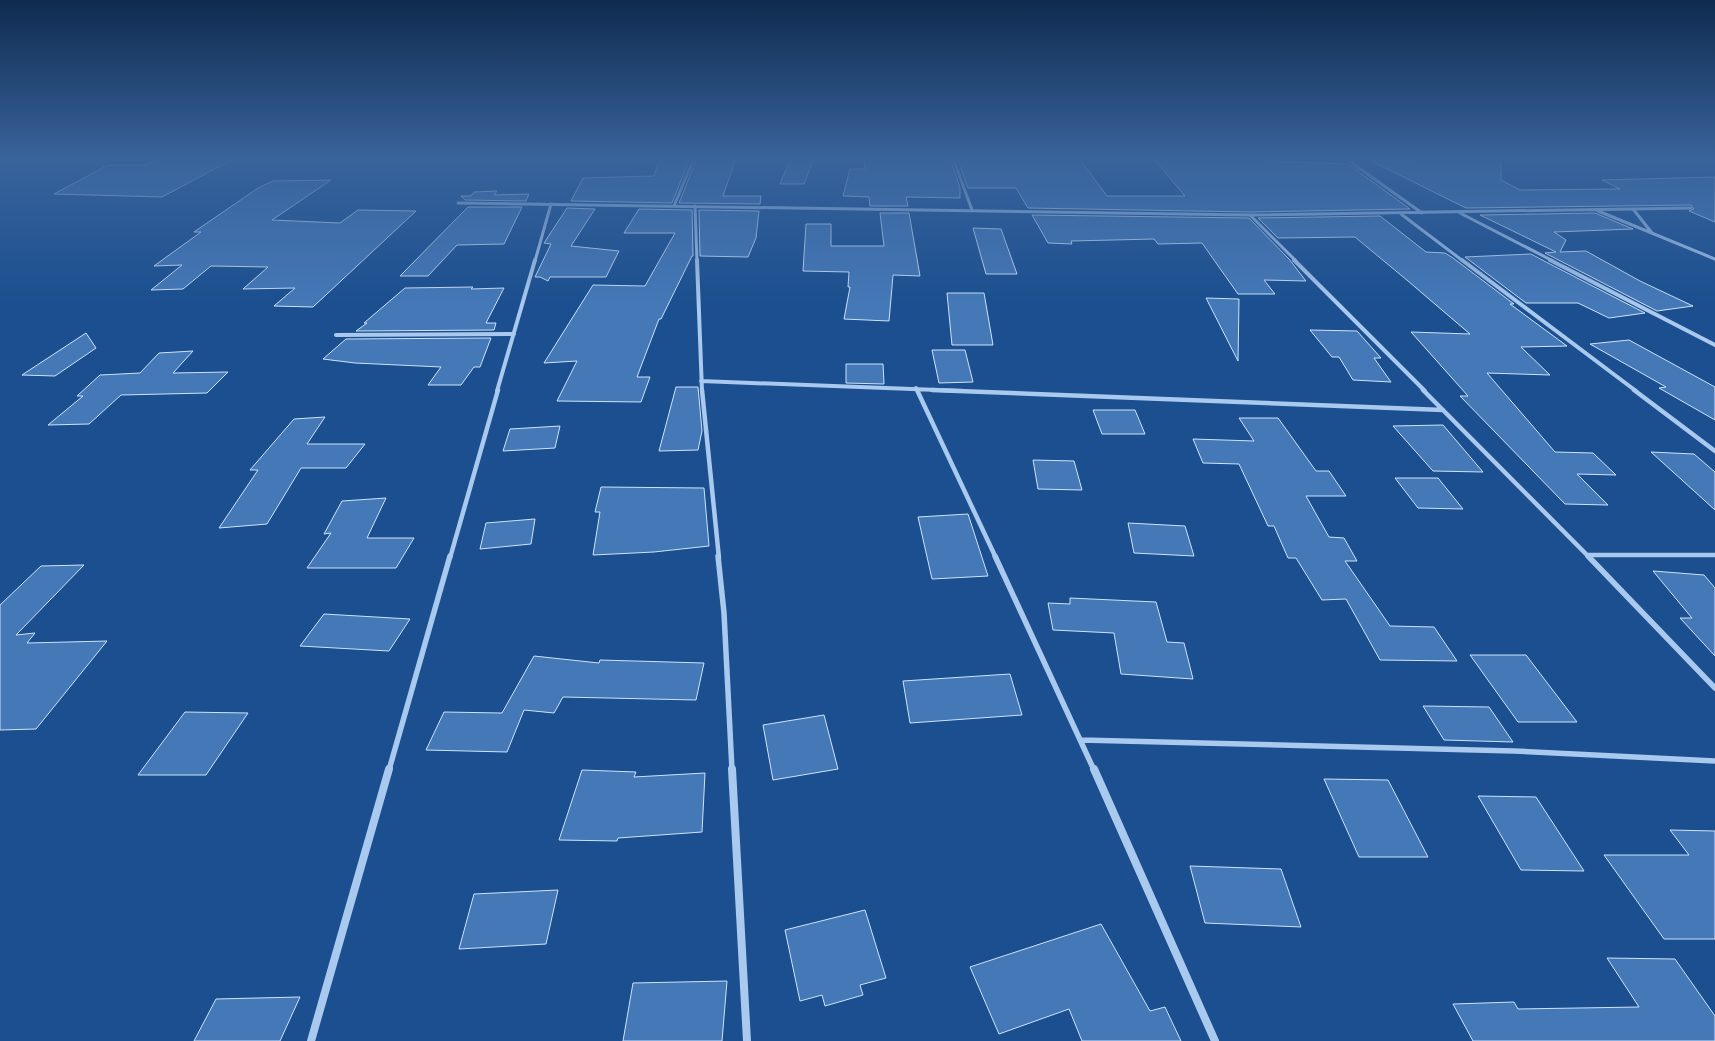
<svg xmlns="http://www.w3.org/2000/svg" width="1715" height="1041" viewBox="0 0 1715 1041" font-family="'DejaVu Sans',sans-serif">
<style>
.building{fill:#4478b7;stroke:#cfe3fa}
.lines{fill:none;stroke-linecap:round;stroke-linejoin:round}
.minor-far4{stroke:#a9c9ee;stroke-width:3}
.minor-far3{stroke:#a9c9ee;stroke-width:4}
.minor-far2{stroke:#a9c9ee;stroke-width:4.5}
.minor-far1{stroke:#a9c9ee;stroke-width:5.5}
.minor{stroke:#a9c9ee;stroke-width:8}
</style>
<rect width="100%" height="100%" fill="#1b4f8f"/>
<path class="building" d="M159,158H235L162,197L54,194L108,165H146Z
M660,158H690L672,203L571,201L583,178L654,176Z
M697,158H736L723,196H761L760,204L679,203Z
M791,158H814L804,184H780Z
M950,158L960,188V198L906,197L908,206H870L869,197L843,196L850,169H865L864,159Z
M957,158H1079L1107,196H1185L1153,158H1263L1267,161L1348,164L1410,209L1250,212L1028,208L1016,188H968Z
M1413,158H1501V180L1520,190L1620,189L1602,180L1715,177V222L1689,211L1694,209L1691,205L1466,208L1369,160H1416Z
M331,180L272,220L340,223L358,210L416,211L313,307L274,306L295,288L243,289L268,267L211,266L183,289L151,290L182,265L154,266L201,232H194L258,188L273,181Z
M497,191L494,195L529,194L526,201L465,200L461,196H471L474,192Z
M468,207H522L504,244L457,245L428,276H400Z
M567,208L595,209L571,246L619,251L606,277H550L548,281L540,277H535L551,244L544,243Z
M639,209L692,210L693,256H692L661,319H659L637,377H650L641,402L557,401L577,361L544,363L593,285L645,286L675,233H624Z
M699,210L759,211L756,238L748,257L700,256Z
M880,213H909L920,276L893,275L889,321L844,319L850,287H848L849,272L803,271L806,224H831V246H884Z
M1595,213L1633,229L1554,232L1566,240L1560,252L1586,251L1640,281L1693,306L1657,311L1545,253L1556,252L1480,215Z
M1032,215L1249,218L1289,259L1306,281L1264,280L1275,294H1238L1202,243L1158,244L1154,239L1071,241L1072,244L1048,243Z
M1380,216L1426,252L1445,253L1453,258L1514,304H1510L1567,346L1521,347L1550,375L1487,373L1555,452L1593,453L1616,475L1577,474L1608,505L1565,504L1460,396H1468L1411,332L1470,334L1408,281L1355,237L1278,238L1258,218Z
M973,228L1001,229L1017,274H986Z
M1531,254L1548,263L1645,313L1609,318L1578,303H1526L1465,257Z
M473,287L471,289L504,288L486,323H496L494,330L356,331L367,323H364L405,288Z
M947,293H984L993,345H952Z
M1206,298L1239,299L1238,361Z
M1310,330L1357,331L1381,358H1374L1391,382L1353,380L1339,357H1332Z
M86,333L96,348L55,376L22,375Z
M491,338L480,367H474L461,385H428L441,367L355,363L323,359L346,339Z
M1629,340L1715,387V420L1659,388L1666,387L1590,344Z
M932,350H965L973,382L939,383Z
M193,351L173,373L228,372L207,393L121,395L89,424L48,425L83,396H77L100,375L140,373L159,353Z
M846,364H883L884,384L846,383Z
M676,387H698L702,431L698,450L659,451Z
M1093,410H1135L1145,434H1102Z
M325,417L307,444H365L346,468H301L267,524L219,528L258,470H250L294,419Z
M1239,418H1278L1316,471H1329L1346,496H1306L1329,537L1344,538L1357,561H1345L1390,626L1434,627L1457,661L1380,660L1346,599L1322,600L1296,558H1288L1274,526H1268L1239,464L1203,463L1193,439L1254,441Z
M1443,425L1483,472L1433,471L1393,426Z
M560,426L555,448L503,451L510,429Z
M1651,452L1694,454L1715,472V510Z
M1033,460L1074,461L1082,490L1038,489Z
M1395,478H1438L1463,509L1418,508Z
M601,487L704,488L709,546L654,552L593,555L600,512H595Z
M386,498L367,538H414L396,568H307L331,533L324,534L342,501Z
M968,514L988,576L932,579L918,517Z
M535,519L531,544L480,549L486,523Z
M1128,523L1185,526L1194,556L1134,553Z
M84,565L16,635L35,633L27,643L107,641L36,729L0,730V605L41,566Z
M1653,571L1704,575L1715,588V656L1680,618H1692Z
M1070,598L1156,602L1167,642L1184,643L1193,679L1121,674L1114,633L1053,630L1048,603L1070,604Z
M324,614L410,619L389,651L300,646Z
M1470,655H1526L1577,722H1518Z
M534,656L599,663L600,660L704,663L696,700L563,697L554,713L524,710L507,752L426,750L444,712L502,713Z
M1010,674L1022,715L910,723L903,681Z
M1423,706L1489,707L1513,742L1444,740Z
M185,712L248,713L206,775H138Z
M824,715L838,769L773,780L763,725Z
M582,770L636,772L634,777L705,773L702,832L618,838L617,841L559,840Z
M1324,779L1388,780L1428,857H1359Z
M1478,796L1536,797L1584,871L1521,870Z
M1670,830L1715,831V939H1664L1604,855H1689Z
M1190,866L1281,869L1301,927L1205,923Z
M558,890L546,944L459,949L474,894Z
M865,910L886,978L860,985L863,995L825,1006L822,995L800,1001L785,930Z
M1101,924L1150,1011L1165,1007L1181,1041H1082L1069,1009L999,1034L970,967Z
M1607,958L1675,959L1715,1016V1041H1473L1453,1004L1514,1002L1518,1009L1639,1007Z
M727,981L722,1041H623L633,983Z
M300,997L280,1041H194L216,999Z"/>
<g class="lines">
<path class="minor-far4" d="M953,158L972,210
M1345,158L1422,213
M458,203L1250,215L1691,208
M674,206L694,158
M695,206L697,261
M1633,209L1652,233
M1598,211L1715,259
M1460,213L1553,261
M1401,214L1463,261
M1250,215L1296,261
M535,261L551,204"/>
<path class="minor-far3" d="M697,260L702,391
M1294,260L1425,391
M1462,260L1636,391
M1550,260L1715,345
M336,335L514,334
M701,381L964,391
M916,388L918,391
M497,391L535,260"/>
<path class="minor-far2" d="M702,390L719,558
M917,390L996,558
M932,390L1443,410
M1423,390L1590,558
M1634,390L1715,451
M1587,555H1715
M450,558L498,390"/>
<path class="minor-far1" d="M718,556L724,613L732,770
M995,556L1094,770
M1588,556L1715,688
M1081,740L1514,751L1715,761
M389,770L450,556"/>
<path class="minor" d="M732,769L747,1041
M1094,769L1215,1041
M311,1041L389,769"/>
</g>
<linearGradient id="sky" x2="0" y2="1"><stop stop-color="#0f2b4f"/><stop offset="0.52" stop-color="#39639b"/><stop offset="1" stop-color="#39639b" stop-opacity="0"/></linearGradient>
<rect width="1715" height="304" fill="url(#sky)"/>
</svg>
